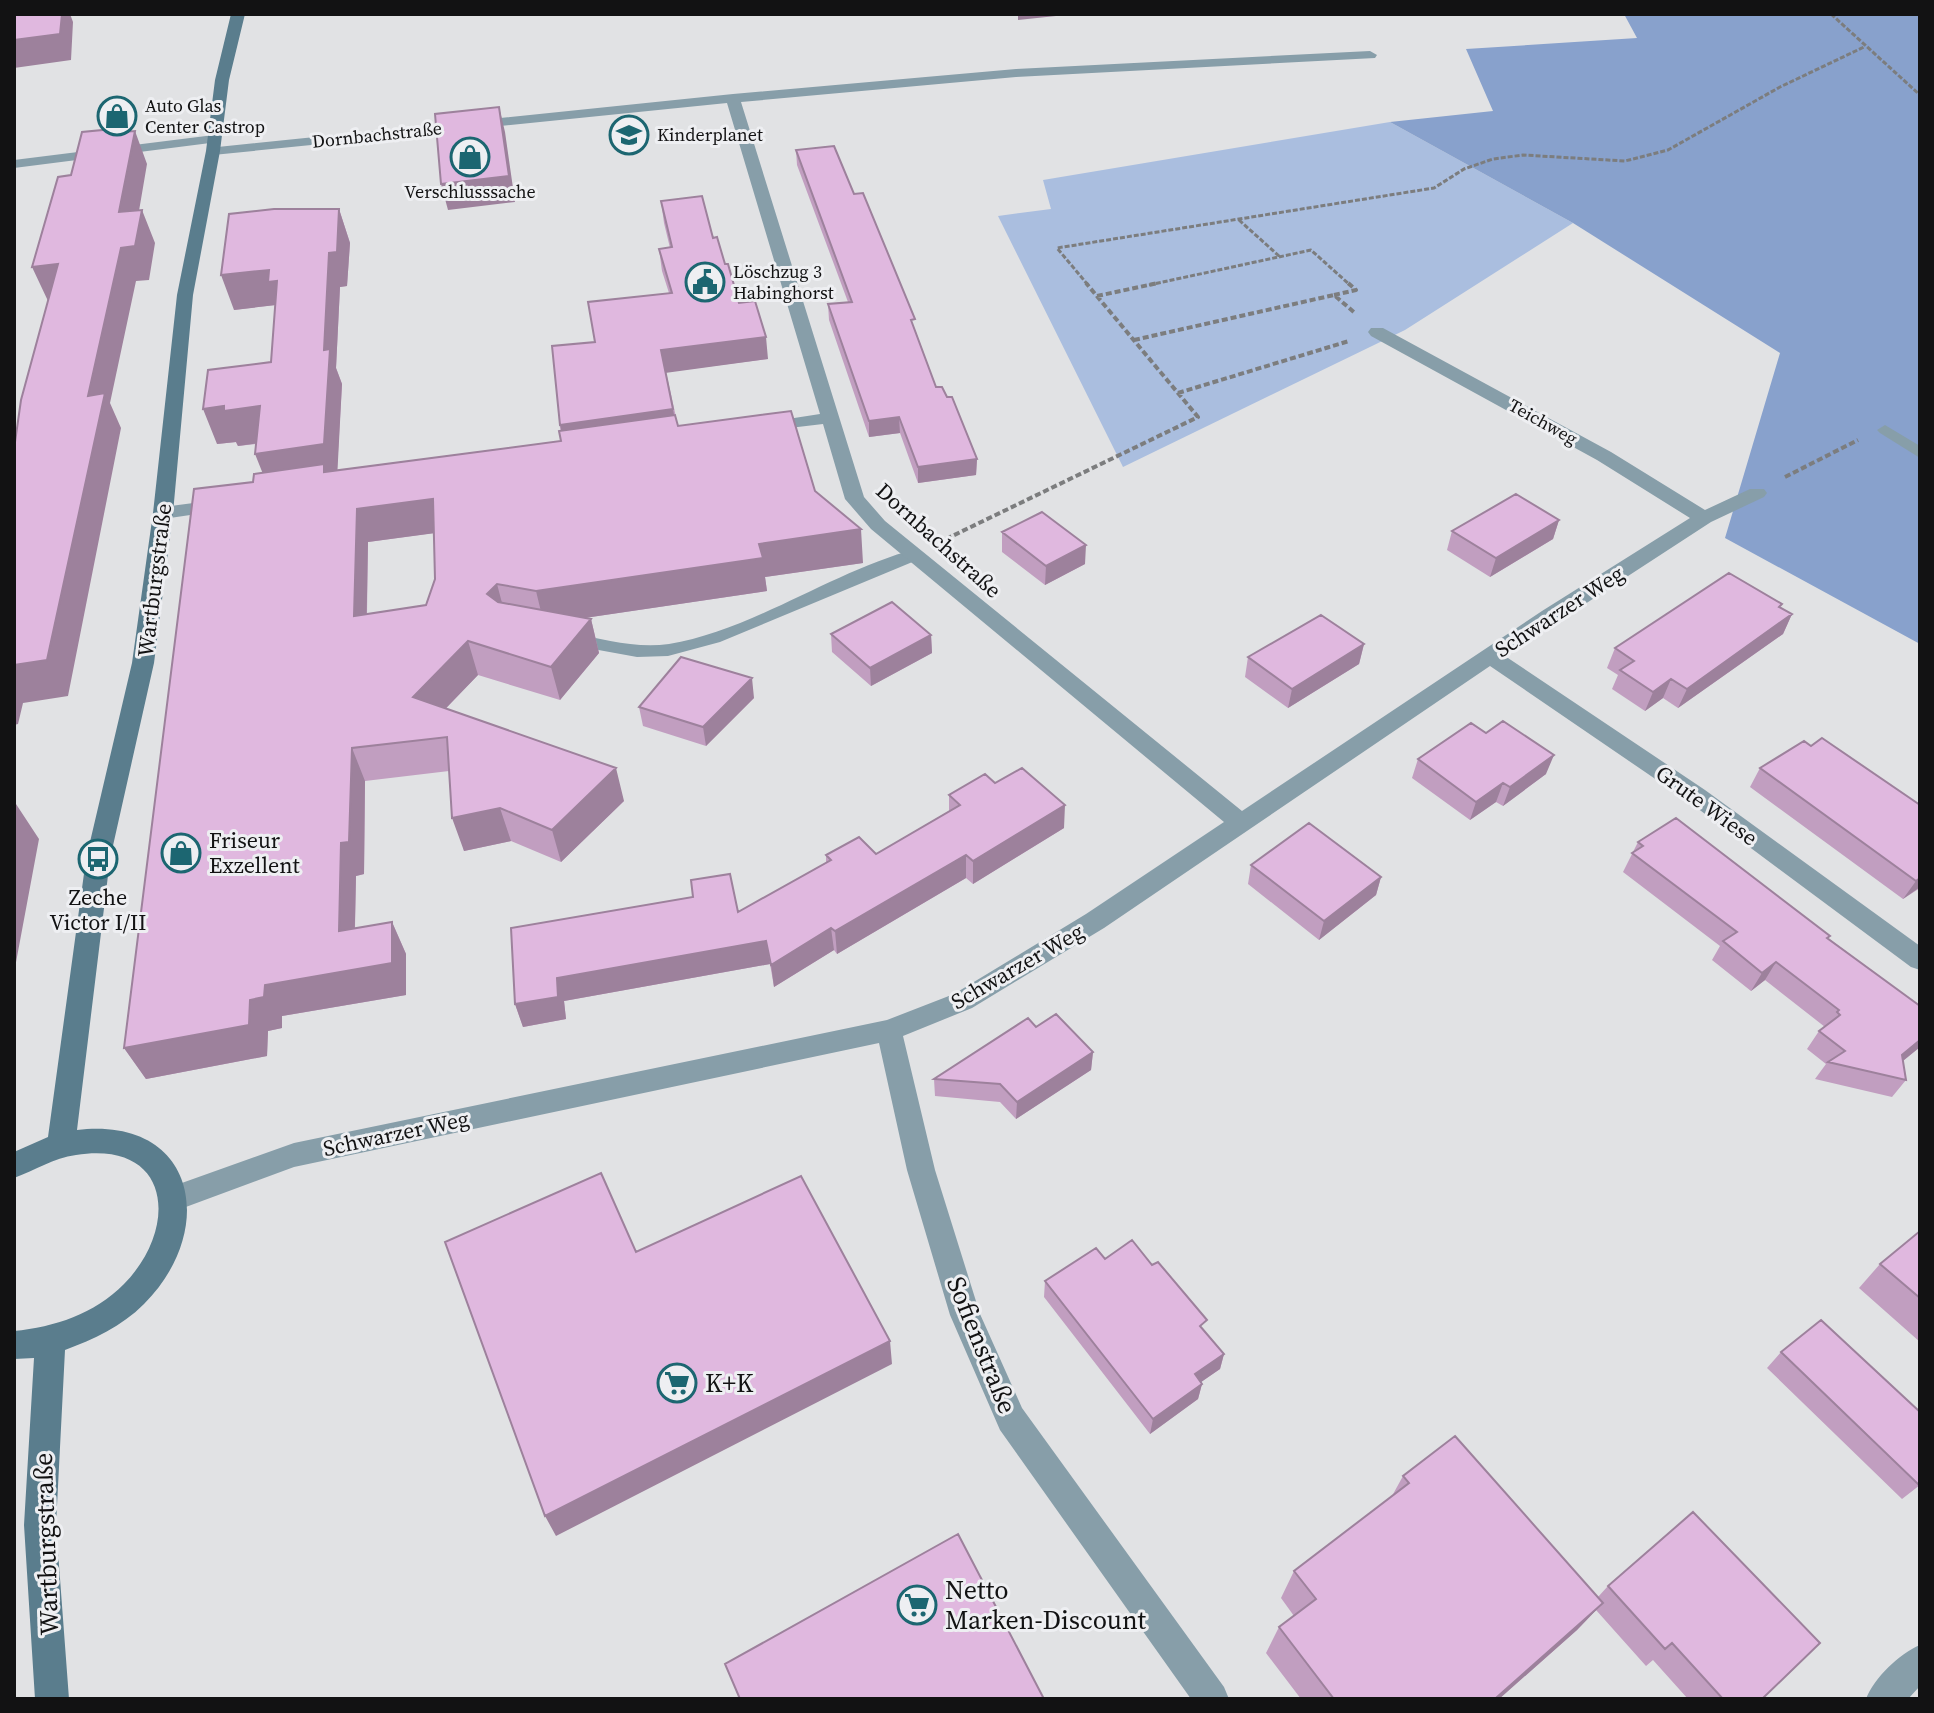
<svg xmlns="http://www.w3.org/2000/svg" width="1934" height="1713" viewBox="0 0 1934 1713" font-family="'Source Serif 4',serif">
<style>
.green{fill:#aabedf}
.forest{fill:#88a1cc}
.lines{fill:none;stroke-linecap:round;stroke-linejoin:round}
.path-far1{stroke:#7c7d7e;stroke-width:3;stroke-dasharray:5 2;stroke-linecap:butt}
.path{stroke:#7c7d7e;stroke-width:4;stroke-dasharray:6 3;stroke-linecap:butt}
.lane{fill:#879ea9;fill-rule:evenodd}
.street{fill:#879ea9;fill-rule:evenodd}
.secondary{fill:#5a7d8d;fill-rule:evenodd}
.wall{fill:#c19ec0;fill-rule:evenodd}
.shaded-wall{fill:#9d819c}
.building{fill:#e0b8df;stroke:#9d819c;stroke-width:2;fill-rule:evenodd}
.labels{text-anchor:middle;stroke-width:6;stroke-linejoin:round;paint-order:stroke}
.far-poi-label{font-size:18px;fill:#121213;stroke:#eeeff2;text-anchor:start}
.far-street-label{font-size:18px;fill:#121213;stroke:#eeeff2}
.street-label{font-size:22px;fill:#121213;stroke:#eeeff2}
.poi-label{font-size:22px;fill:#121213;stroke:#eeeff2;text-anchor:start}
.near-street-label{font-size:26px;fill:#121213;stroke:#eeeff2}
.near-poi-label{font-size:26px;fill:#121213;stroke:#eeeff2;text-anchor:start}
</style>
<rect width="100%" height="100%" fill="#e1e2e4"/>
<path class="green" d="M1390,122L1573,223L1405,330L1123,467L998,216L1051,209L1043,180Z"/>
<path class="forest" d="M1624,14H1920V644L1725,538L1780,353L1573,223L1390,122L1493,111L1466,49L1637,38Z"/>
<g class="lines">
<path class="path-far1" d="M1831,14L1920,95
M1239,220L1279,256
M1088,285L1057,248L1434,188L1464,169L1493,159L1523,155L1625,161L1668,150L1780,87L1864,47
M1149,285L1311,250L1350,285"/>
<path class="path" d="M1334,295L1356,290L1348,283
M1097,296L1158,283
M1134,340L1334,295L1355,313
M1178,393L1349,341
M1785,477L1858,440
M946,539L1198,417L1086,283"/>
<path class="lane" d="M214,135L218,136V142L14,168V160Z
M1885,425L1920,446V458L1880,433L1877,430Z
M916,549L924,554L922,558L720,642L668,656L637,657L571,645L562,639L571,633C603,639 636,649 669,644C751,631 835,570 916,549Z"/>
<path class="street" d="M1370,51L1377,55L1375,58L1016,77L741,102L864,497L885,521L1242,811L1542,611L1690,518L1597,460L1371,336L1368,332L1371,328H1383L1611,452L1705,510L1750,489H1764L1767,493L1764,497L1711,522L1505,656L1705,790L1920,946V970L1911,967L1689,802L1490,666L1104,928L972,1008L903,1036L935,1170L980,1314L1022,1408L1224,1687L1229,1699H1191L1000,1430L950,1315L907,1170L879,1043L294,1167L175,1211L165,1207L161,1198L165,1189L294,1143L887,1020L954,994L1086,914L1224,822L871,529L845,499L823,424L756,432L754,428L756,424L820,414L727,103L213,155L208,154V148L733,94L1016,69Z
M224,499L234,505L231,509L163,519L153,513L163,507Z
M1920,1645V1686L1908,1699H1866C1874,1678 1899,1654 1920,1645Z"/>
<path class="secondary" d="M231,14H245L229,80L220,151L193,295L173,513L154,663L110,859L77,1130C197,1116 218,1230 144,1304C121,1327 94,1339 65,1350L56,1525L69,1699H35L24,1525L34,1358L14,1359V1331C55,1327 94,1314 124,1284C179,1228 172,1140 76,1155C53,1158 36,1170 14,1178V1152L48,1137L86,859L132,663L153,513L177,295L206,151L215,80Z"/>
</g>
<path class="wall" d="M796,150L854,194L916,332L936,387L977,459L976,475L918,483L900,433L869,437L829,320L828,304L848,302L797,165Z
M661,201L713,238L739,303L768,359L666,372L678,426L815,491L863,563L765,577L767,591L584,618L591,619L599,653L560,700L478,675L446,708L624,801L561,862L511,841L464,851L449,771L365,781L364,874L356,876L355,928L392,922L406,954V995L282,1016V1028L268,1031L267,1056L146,1079L124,1048L253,482L263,473L256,444L238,446L236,442L217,444L271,362L275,305L234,310L339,209L350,243L347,286L340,287L336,368L342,384L337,470L561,441L560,425L595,342L669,293L662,271L659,249L670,248L664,223ZM434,533L435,579L426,605L367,614L368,542Z
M1559,520L1553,539L1490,577L1447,550L1452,531Z
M1002,532L1085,564L1045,585L1002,552Z
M1780,607L1792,614L1783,634L1678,708L1663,698L1645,711L1612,689L1618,675L1607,668L1615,648Z
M831,634L931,635L932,653L871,686L832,652Z
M1364,644L1359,664L1288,708L1245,677L1248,657Z
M754,698L706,746L643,726L639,707Z
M1811,746L1920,805V888L1903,899L1750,787L1760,768Z
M1418,759L1546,774L1503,806L1496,802L1470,820L1412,778Z
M995,783L1064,828L973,884L966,878L837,954L834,950L774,987L770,964L564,1001L566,1019L523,1027L515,1004L738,912L826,863V855L876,854L949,811V795Z
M1638,842L1828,938L1920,1006V1047L1903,1061L1906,1080L1892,1097L1815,1079L1826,1064L1807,1049L1819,1031L1825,1027L1765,980L1751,991L1712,960L1720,946L1623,872Z
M1251,865L1381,877L1376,895L1319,940L1248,884Z
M1036,1027L1093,1052L1091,1070L1016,1119L1000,1102L935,1096L934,1079Z
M1920,1231V1342L1859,1288L1880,1264Z
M1105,1259L1204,1331L1224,1354L1220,1369L1201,1382L1202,1384L1198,1399L1150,1434L1044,1297L1045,1281Z
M1781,1352L1920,1485L1902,1499L1767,1368Z
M1403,1476L1598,1597L1608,1586L1762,1699H1688L1653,1660L1646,1666L1596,1610L1577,1630L1499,1699H1301L1266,1653L1279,1627L1294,1616L1281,1598L1294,1571L1392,1496Z"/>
<path class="shaded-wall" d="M62,14H70L73,22L71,60L14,68V40Z
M1018,14H1075L1018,20Z
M499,107L505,132L515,202L448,210L441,184Z
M124,128L132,147L135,131L147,164L133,246L119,212Z
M339,209L350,243L347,286L340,287L336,368L342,384L337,479L269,489L255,454L324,350L329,253Z
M142,210L155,243L149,280L136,281L110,403L121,428L68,696L23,703L18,724L14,725V665L88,396L121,248Z
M58,264L48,301L32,267Z
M269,270L277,281L276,305L234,310L221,275Z
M766,337L768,359L665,373L661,350Z
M224,406H260L273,441L238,446L236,442L217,444L203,409Z
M673,409L677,431L565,447L560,425Z
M899,417L900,433L869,437V421Z
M977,459L976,475L918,483V467Z
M433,499L443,532L368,542L366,649L354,616L357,509Z
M1559,520L1553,539L1490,577L1496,558Z
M861,529L863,563L765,577L767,591L544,624L536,591L759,544Z
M1086,545L1085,564L1045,585L1046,566Z
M497,584L506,618L487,594Z
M1792,614L1783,634L1678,708L1687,689Z
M591,619L599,653L560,700L551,667Z
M931,635L932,653L871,686L870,668Z
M468,641L478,675L425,730L413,697Z
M1364,644L1359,664L1288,708L1292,689Z
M752,678L754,698L706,746L703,727Z
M1671,679L1663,698L1645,711L1653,692Z
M352,748L365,781L364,874L356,876L354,963L339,931L341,843Z
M1554,755L1546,774L1503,806L1510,787Z
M616,768L624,801L561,862L552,830Z
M1503,783L1496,802L1470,820L1476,802Z
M16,804L39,839L14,973V815Z
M1065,805L1064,828L973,884V861Z
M500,808L511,841L464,851L452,818Z
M966,855V878L837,954L835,931Z
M1381,877L1376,895L1319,940L1324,921Z
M1920,878V887L1903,899L1916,881Z
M392,922L406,954V995L282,1016V1028L268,1031L267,1056L146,1079L124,1048L250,1000L265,985Z
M831,928L834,950L774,987L771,965Z
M766,941L770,964L564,1001L566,1019L523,1027L515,1004L557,978Z
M1776,962L1765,980L1751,991L1762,973Z
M1920,1040V1047L1888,1073L1902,1055Z
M1093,1052L1091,1070L1016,1119L1017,1102Z
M890,1341L892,1364L556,1536L545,1516Z
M1224,1354L1220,1369L1191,1389L1195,1374Z
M1202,1384L1198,1399L1150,1434L1153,1419Z
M1603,1603L1577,1630L1499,1699H1495Z"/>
<path class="building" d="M14,14H62L60,34L14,40Z
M499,107L509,176L441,184L435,114Z
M124,128L123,132L135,131L119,212L142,210L135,246L121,248L88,396L105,393L47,660L14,665V449L21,400L58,264L32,267L58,177L71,175L82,132Z
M834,146L854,194L863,193L915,319L911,320L936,387H942L947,397H952L977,459L918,467L899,417L869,421L828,304L852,302L796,150Z
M702,196L713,238L717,237L725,264H728L739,303L755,301L766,337L661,350L673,409L560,425L552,346L595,342L588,302L672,293L659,249L672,247L661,201Z
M274,209H339L337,252L329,253L324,350L330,349L324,444L255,454L260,406L224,411V406L203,409L208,370L271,362L277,281L268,282L269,270L221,275L229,214Z
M791,411L815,491L861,529L759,544L763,558L536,591L497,584L487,594L498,602L591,619L551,667L468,641L413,697L616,768L552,830L500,808L452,818L447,737L352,748L349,842L341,843L339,931L392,922V963L265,985L264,997L250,1000L249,1025L124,1048L194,489L253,482L254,474L324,464V472L561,441L559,431L675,415L678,426ZM433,499L435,579L426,605L354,616L357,509Z
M1516,494L1559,520L1496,558L1452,531Z
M1042,512L1086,545L1046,566L1002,532Z
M1729,573L1782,604L1779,607L1792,614L1687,689L1671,679L1653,692L1620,670L1634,661L1615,648Z
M892,602L931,635L870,668L831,634Z
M1321,615L1364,644L1292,689L1248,657Z
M681,657L752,678L703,727L639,707Z
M1503,721L1554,755L1510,787L1503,783L1476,802L1418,759L1471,723L1486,733Z
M1822,738L1920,805V878L1916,881L1760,768L1804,741L1811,746Z
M1022,768L1065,805L973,861L966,855L835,931L831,928L771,965L766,941L557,978L558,997L515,1004L511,928L693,897L691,880L730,874L738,912L831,860L826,855L859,837L876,854L960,805L949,795L985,774L995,783Z
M1676,818L1830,936L1827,938L1920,1006V1040L1902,1055L1906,1080L1828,1062L1845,1051L1819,1031L1840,1015L1837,1012L1839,1010L1776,962L1762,973L1723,941L1737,932L1632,853L1643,846L1638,842Z
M1309,823L1381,877L1324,921L1251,865Z
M1056,1014L1093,1052L1017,1102L1000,1084L934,1079L1028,1018L1036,1027Z
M601,1173L636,1252L801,1176L890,1341L545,1516L445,1242Z
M1920,1231V1298L1880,1264Z
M1132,1240L1152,1265L1158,1262L1207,1320L1200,1326L1224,1354L1195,1374L1202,1384L1153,1419L1045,1281L1096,1248L1105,1259Z
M1821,1320L1920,1412L1919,1485L1781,1352Z
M1455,1436L1603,1603L1497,1697L1499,1699H1334L1279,1627L1316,1599L1294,1571L1409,1483L1403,1476Z
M1693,1512L1820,1643L1762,1699H1723L1672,1643L1665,1649L1608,1586Z
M958,1534L1044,1699H740L725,1664Z"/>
<defs>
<g id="shop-ring" transform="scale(2)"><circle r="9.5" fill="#eeeff2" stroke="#1c6671" stroke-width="1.5"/><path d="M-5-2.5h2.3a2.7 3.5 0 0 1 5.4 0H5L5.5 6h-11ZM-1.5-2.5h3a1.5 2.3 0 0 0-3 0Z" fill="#1c6671"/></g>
<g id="school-ring" transform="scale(2)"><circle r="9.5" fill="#eeeff2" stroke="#1c6671" stroke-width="1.5"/><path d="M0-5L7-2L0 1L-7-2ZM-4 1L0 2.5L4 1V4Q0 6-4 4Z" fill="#1c6671"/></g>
<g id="civic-ring" transform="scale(2)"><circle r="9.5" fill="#eeeff2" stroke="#1c6671" stroke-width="1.5"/><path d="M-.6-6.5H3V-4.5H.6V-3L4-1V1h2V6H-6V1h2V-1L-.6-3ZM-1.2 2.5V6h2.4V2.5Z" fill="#1c6671"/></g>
<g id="bus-ring" transform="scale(2)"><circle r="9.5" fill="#eeeff2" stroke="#1c6671" stroke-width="1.5"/><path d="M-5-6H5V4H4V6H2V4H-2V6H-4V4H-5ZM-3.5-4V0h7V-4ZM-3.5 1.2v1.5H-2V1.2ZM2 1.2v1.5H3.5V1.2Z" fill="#1c6671"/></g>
<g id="supermarket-ring" transform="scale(2)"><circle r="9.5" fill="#eeeff2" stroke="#1c6671" stroke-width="1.5"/><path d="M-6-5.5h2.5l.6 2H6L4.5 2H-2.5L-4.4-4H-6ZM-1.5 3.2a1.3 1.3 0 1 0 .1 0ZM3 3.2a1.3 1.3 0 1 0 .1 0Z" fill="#1c6671"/></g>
</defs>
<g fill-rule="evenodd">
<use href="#shop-ring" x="117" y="116"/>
<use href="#school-ring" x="629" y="135"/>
<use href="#shop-ring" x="470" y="157"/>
<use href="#civic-ring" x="705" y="282"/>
<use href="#shop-ring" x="181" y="853"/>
<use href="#bus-ring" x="98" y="859"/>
<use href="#supermarket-ring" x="677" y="1383"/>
<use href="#supermarket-ring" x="917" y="1605"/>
</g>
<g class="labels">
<g class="far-poi-label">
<text x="145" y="112">Auto Glas<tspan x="145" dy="21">Center Castrop</tspan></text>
<text x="657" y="141">Kinderplanet</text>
<text x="470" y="198" text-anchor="middle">Verschlusssache</text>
<text x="733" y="278">Löschzug 3<tspan x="733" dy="21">Habinghorst</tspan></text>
</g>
<g class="far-street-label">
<text transform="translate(377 135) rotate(-6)" y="6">Dornbachstraße</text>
<text transform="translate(1543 422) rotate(29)" y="6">Teichweg</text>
</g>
<g class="street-label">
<text transform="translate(939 540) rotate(42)" y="8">Dornbachstraße</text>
<text transform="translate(154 580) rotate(-83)" y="8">Wartburgstraße</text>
<text transform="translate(1559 611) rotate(-33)" y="8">Schwarzer Weg</text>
<text transform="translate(1707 805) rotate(36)" y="8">Grute Wiese</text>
<text transform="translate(1017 966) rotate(-30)" y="8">Schwarzer Weg</text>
<text transform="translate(396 1133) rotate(-12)" y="8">Schwarzer Weg</text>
</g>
<g class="poi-label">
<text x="209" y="848">Friseur<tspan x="209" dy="25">Exzellent</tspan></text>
<text x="98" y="905" text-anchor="middle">Zeche<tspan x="98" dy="25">Victor I/II</tspan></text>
</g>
<g class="near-street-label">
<text transform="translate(982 1345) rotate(68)" y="9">Sofienstraße</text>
<text transform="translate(46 1544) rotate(-92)" y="9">Wartburgstraße</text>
</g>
<g class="near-poi-label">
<text x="705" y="1392">K+K</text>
<text x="945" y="1599">Netto<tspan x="945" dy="30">Marken-Discount</tspan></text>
</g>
</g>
<rect width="1934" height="1713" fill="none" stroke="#121213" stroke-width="32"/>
</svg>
